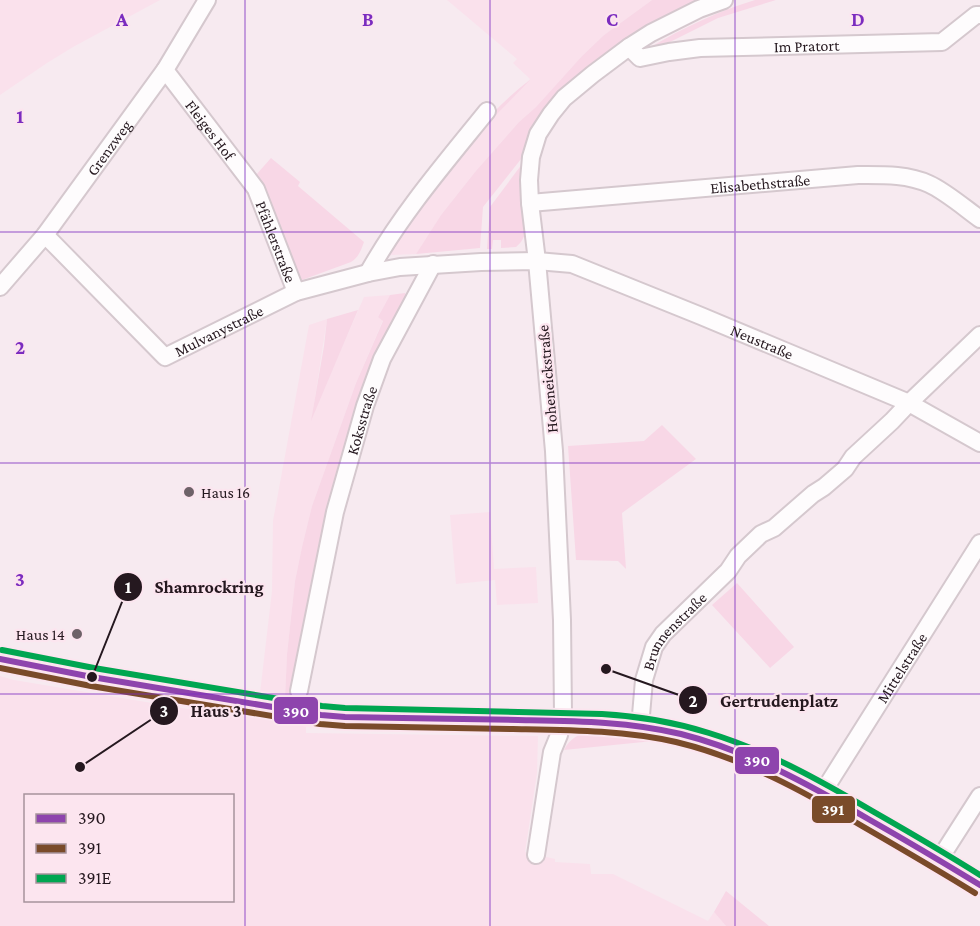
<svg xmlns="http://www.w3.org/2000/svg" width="980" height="926" viewBox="0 0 980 926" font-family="'Crimson Pro',serif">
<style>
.built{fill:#fae1ec;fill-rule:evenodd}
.green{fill:#f8d7e6}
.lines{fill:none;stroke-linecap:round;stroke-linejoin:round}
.minor-casing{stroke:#d5c8ce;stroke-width:20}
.minor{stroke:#fefcfd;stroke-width:16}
.bus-1-casing{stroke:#fce5ef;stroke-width:10}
.bus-2-casing{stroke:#fce5ef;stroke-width:10}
.bus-3-casing{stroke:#fce5ef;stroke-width:10}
.bus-1{stroke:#8e44ad;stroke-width:6}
.bus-2{stroke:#7a4b2a;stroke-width:6}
.bus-3{stroke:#00a651;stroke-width:6}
.grid{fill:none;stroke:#7b2cbf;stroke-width:1.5;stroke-opacity:0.55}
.poi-dot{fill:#6e6268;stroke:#fce5ef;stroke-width:2}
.labels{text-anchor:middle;stroke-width:4.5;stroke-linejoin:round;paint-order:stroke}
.street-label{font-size:16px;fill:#25181f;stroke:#fce5ef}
.poi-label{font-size:16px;fill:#25181f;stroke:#fce5ef;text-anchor:start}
.grid-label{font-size:20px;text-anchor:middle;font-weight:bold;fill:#7b2cbf;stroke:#fce5ef;stroke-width:4.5;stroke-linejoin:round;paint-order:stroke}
.leader{fill:none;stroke:#25181f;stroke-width:2}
.callout-dot{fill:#25181f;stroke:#fce5ef;stroke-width:2}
.mark-label{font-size:18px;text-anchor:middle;font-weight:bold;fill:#fff}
.callout-label{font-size:18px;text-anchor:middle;font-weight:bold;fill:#25181f;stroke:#fce5ef;stroke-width:4.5;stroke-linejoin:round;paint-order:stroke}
.line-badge{stroke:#fce5ef;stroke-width:2}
.badge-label{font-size:16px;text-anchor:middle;font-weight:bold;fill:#fff}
</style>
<rect width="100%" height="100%" fill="#f7eaf0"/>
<path class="built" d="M0,0H160L73,47L47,63L0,95Z
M447,0H652L604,35L582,56L536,107L519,122L475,172L441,215L416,254L391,255L395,245L457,161L498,113L530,79L513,63L517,59Z
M390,295L378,317L383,320L356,383L312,506L302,547L295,581L287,654L285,698L260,693L272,591L273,521L309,325L327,319L312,417L364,297Z
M490,512L494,569L536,567L538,603L497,605L495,580L456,584L450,515Z
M0,676L14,680L188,709L233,712L304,724L306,725V733L538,736L537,773L525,852L555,859V862L590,864L591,874H613L708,921L714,912L726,926H0ZM26,796H232V900H26Z"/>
<path class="green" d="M652,0H700L656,21L637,32L604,55L584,71L525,154L483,207L480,248L416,254L441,215L475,172L519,122L536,107L582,56L604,35Z
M755,0H776L718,18L654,50L649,48C683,28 718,11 755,0Z
M530,80L498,113L457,161L404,233L390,256L389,252C430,193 472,123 530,80Z
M271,158L300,182L298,186L364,242C361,250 359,257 351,262L302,280L291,268L256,175Z
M525,160L522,186V204L526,233L521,242L516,247L501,248V240H493L492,249H487L490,207Z
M405,293L407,297L392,327L292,693H290L289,698H285L287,654L295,581L302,547L312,506L356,383L383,321L378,317L390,295Z
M358,310L311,421L324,346L327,319Z
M662,425L696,459L622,513L626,569L618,561L576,560L568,446L644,441Z
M737,583L794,647L770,668L712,605Z
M592,730L616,732L664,738L663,740L564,750C570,738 579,734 592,730Z
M726,891L769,926H726L714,912Z"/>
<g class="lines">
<g class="minor-casing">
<g id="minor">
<path id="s1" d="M629,47L640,58L669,52L700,48L942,42L976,15H980"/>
<path id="s2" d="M165,70L256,189L296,292"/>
<path id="s3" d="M530,203L858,175C882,175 907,174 929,184C945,191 966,209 980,219"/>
<path id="s4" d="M45,235L54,244L165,357L296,292L368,273L400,267L481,262L537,261L572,264L701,316L909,403L980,443"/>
<path d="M368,273C401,214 445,163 487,111"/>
<path id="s5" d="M0,287L45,235L165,70L207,0"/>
<path d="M0,659L92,677L321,715L345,717C404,718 463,719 522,720C574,721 629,721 680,734C750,751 809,784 870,820C907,841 943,863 980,885"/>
<path id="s6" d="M299,691L335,512L365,406L382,359L433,264"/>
<path id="s7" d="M640,727L644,680L654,647L663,634L728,571L738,556L761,534L774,528L813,494L824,487L845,469L853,457L892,421L909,403L980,335"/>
<path id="s8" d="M823,792L980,543"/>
<path d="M536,855L552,752L559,735L563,714L562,620L554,451L537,261L530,203L529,180L531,157L538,134L551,114L564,98L593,74L629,47L651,33L699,9L724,0"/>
<path d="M939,860L980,796"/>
</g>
</g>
<use href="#minor" class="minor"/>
<g class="bus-1-casing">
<path id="bus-1" d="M0,659L92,677L321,715L345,717C403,718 460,719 518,720C572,721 627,721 681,734C749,751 810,785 870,820C907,841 944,863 980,885"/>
</g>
<g class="bus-2-casing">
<path id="bus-2" d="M0,668L91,686L320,724L345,726C401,727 457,728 513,729C568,730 623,730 676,742C743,758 803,791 862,826C900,848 938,870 975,893"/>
</g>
<g class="bus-3-casing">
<path id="bus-3" d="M2,650L94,668L322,706L345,708L602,714C638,716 674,722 709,733C768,751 821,781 874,812C909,832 945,853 980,875"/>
</g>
<use href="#bus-1" class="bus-1"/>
<use href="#bus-2" class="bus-2"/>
<use href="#bus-3" class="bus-3"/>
</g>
<path class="grid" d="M245,0V926M490,0V926M735,0V926M0,232H980M0,463H980M0,694H980"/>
<g class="poi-dot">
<circle cx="189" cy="492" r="6"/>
<circle cx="77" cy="634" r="6"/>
</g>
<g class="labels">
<g class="street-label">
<text dy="6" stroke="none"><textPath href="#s1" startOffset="183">Im Pratort</textPath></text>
<text dy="6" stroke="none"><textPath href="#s2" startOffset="75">Fleiges Hof</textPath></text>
<text dy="6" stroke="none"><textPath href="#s5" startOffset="177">Grenzweg</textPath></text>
<text dy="6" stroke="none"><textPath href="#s3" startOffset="231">Elisabethstraße</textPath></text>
<text dy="6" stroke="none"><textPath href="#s2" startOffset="206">Pfählerstraße</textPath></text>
<text dy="6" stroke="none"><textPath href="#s4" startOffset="231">Mulvanystraße</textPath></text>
<text dy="6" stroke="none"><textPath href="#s4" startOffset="802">Neustraße</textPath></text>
<text transform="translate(547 379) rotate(-95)" y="6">Hoheneickstraße</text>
<text dy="6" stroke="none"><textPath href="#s6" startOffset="278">Koksstraße</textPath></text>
<text dy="6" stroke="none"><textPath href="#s7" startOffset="106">Brunnenstraße</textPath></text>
<text dy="6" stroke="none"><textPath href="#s8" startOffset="147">Mittelstraße</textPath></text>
</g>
<g class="poi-label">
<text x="201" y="498">Haus 16</text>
<text x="65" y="640" text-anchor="end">Haus 14</text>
</g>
</g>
<g class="grid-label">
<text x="122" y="26">A</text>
<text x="368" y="26">B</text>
<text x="612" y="26">C</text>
<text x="858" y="26">D</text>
<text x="20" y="123">1</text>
<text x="20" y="354">2</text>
<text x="20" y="586">3</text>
</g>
<path class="leader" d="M92 677L128 587M606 669L693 700M80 767L164 711"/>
<g class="callout-dot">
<circle cx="92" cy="677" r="6"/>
<circle cx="606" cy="669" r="6"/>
<circle cx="80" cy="767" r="6"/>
<circle cx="128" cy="587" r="15"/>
<circle cx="693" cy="700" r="15"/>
<circle cx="164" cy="711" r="15"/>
</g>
<g class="mark-label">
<text x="128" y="593">1</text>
<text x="693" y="707">2</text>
<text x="164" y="717">3</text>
</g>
<g class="callout-label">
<text x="209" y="593">Shamrockring</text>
<text x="779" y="707">Gertrudenplatz</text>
<text x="216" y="717">Haus 3</text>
</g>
<g class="line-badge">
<rect x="273" y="696" width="46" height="29" rx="6" fill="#8e44ad"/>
<rect x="734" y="746" width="46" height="29" rx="6" fill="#8e44ad"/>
<rect x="811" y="795" width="45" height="29" rx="6" fill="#7a4b2a"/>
</g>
<g class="badge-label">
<text x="296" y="717">390</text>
<text x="757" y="766">390</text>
<text x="833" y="815">391</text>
</g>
<rect x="24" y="794" width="210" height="108" fill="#fce5ef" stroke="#a6939c" stroke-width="1.5"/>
<rect x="36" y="814" width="30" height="9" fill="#8e44ad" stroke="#a6939c" stroke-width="1.5"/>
<text x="78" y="824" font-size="18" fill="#25181f">390</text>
<rect x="36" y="844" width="30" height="9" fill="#7a4b2a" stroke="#a6939c" stroke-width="1.5"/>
<text x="78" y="854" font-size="18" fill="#25181f">391</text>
<rect x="36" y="874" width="30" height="9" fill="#00a651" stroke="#a6939c" stroke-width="1.5"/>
<text x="78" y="884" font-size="18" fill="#25181f">391E</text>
</svg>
